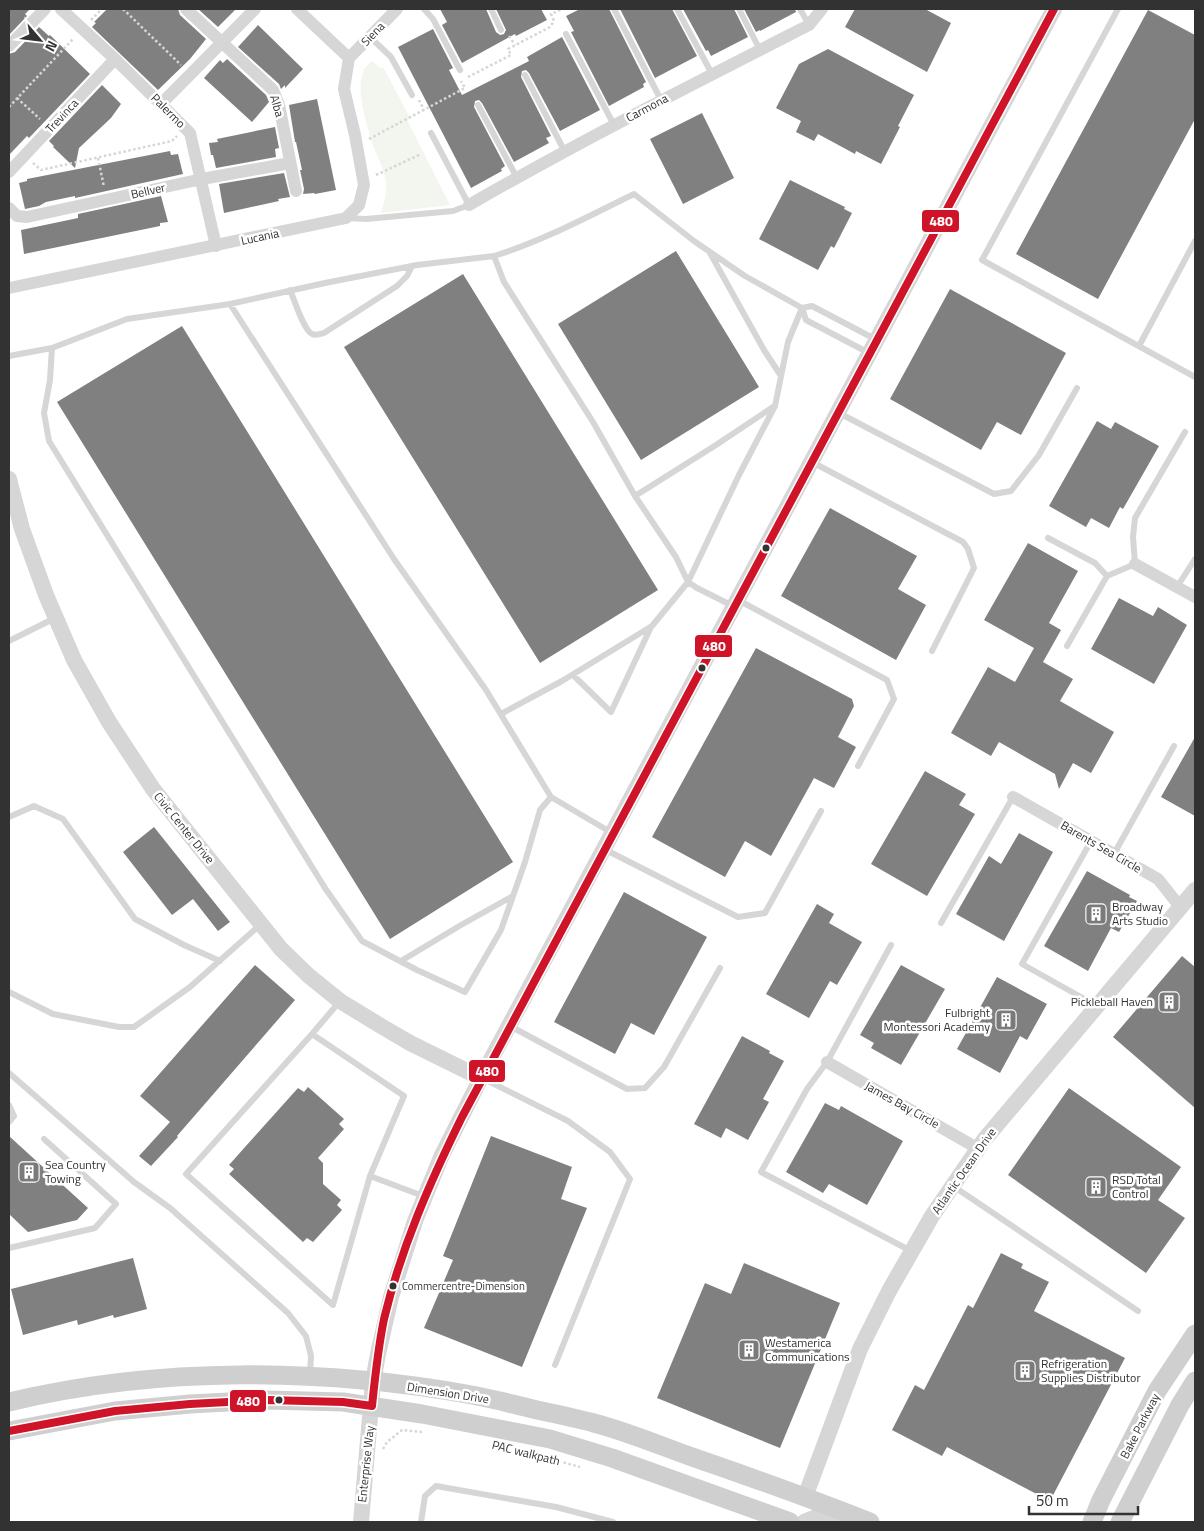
<svg xmlns="http://www.w3.org/2000/svg" width="1204" height="1531" viewBox="0 0 1204 1531" font-family="'Titillium Web',sans-serif">
<style>
.green{fill:#f2f6ee}
.building{fill:#808080}
.lines{fill:none;stroke-linecap:round;stroke-linejoin:round}
.path{stroke:#d6d6d6;stroke-width:2.5;stroke-dasharray:2.5 2.5;stroke-linecap:butt}
.service{stroke:#d6d6d6;stroke-width:6}
.minor{stroke:#d6d6d6;stroke-width:12}
.tertiary{stroke:#d6d6d6;stroke-width:16}
.secondary{stroke:#cfcfcf;stroke-width:19}
.bus-1-casing{stroke:#fff;stroke-width:11}
.bus-1{stroke:#cf1429;stroke-width:8}
.bus-dot{fill:#323232;stroke:#fff;stroke-width:2}
.labels{text-anchor:middle;stroke-width:5;stroke-linejoin:round;paint-order:stroke}
.bus-label{font-size:11px;fill:#323232;stroke:#fff;text-anchor:start}
.street-label{font-size:12px;fill:#323232;stroke:#fff}
.poi-label{font-size:12px;fill:#323232;stroke:#fff;text-anchor:start}
.line-badge{stroke:#fff;stroke-width:2}
.badge-label{font-size:14px;text-anchor:middle;font-weight:bold;fill:#fff}
</style>
<rect width="100%" height="100%" fill="#fff"/>
<path class="green" d="M372,61L380,68L383,67L409,116L408,122L450,205L381,213C384,203 387,193 386,182C384,167 375,153 371,139C366,122 355,86 364,72L363,70Z"/>
<path class="building" d="M9,9H30L25,14L27,16L9,35Z
M107,9H178L180,15L206,39L190,59L158,90L92,27L96,23L94,22Z
M198,9H236L218,27Z
M440,9H486L496,32L500,35L504,34L506,30L496,9H541L547,20L516,36L515,34L462,63L442,25L447,22Z
M580,9H609L646,82L643,84L644,87L609,106L571,32L574,31L566,16Z
M620,9H672L697,56L655,78Z
M683,9H734L748,37L711,56L708,50L706,51Z
M744,9H795L796,12L760,31V30L756,32Z
M855,9H925L951,23L927,72L845,27Z
M1148,10L1195,35V119L1098,299L1016,254Z
M258,25L303,69L285,88V85L281,89L279,84L238,47Z
M39,27L49,36L50,35L90,74L29,138L27,136L9,155V54L15,52Z
M433,29L453,68L449,70L462,95L529,61L527,57L562,37L600,110L560,131L529,73L526,70L522,71L521,77L551,136L546,138L549,143L514,162L482,103L479,100L475,101L474,107L505,166L501,169L502,171L471,188L398,47Z
M828,49L914,95L898,126L900,127L881,164L856,151L855,154L818,134L814,141L796,132L801,121L776,108L799,64Z
M227,59L266,95L269,102L252,122L204,78L220,60L223,63Z
M102,85L121,104L111,118L79,148L75,168L53,147L54,146L49,141Z
M317,99L336,190L315,194L314,193L303,194L304,189L300,170H302L296,142H295L289,105Z
M702,113L734,178L683,204L650,139Z
M275,127L279,148L275,149L276,157L216,168L213,155H211L209,143L218,142L217,139Z
M170,151L171,155L178,154L183,174L75,198V196L46,202L39,206L25,209L19,183L27,181V179Z
M284,173L290,197L278,199L279,201L224,213L219,184Z
M790,180L845,207L844,209L852,213L834,248L831,246L818,270L759,239Z
M161,196L168,222L160,223V226L24,254L21,230L78,218V214Z
M676,251L759,387L641,460L558,324Z
M463,274L658,590L540,663L344,347Z
M950,289L1066,353L1021,435L997,422L981,450L890,399Z
M182,326L513,862L390,939L57,402Z
M1097,421L1111,429L1115,422L1159,446L1123,509L1120,507L1109,528L1091,518L1086,527L1049,506Z
M830,508L917,556L898,589L926,605L896,660L781,596Z
M1028,543L1078,571L1049,623L1061,630L1043,662L1073,679L1060,701L1114,732L1091,773L1073,763L1059,789L1055,774L999,742L991,756L951,733L988,667L1015,682L1034,648L984,620Z
M1119,598L1153,616L1158,607L1187,625L1154,684L1091,649Z
M756,648L852,699L854,706L838,737L856,747L834,788L814,778L771,856L745,841L725,877L652,837Z
M1195,737V816L1161,797Z
M925,771L966,794L959,805L975,814L927,896L871,864Z
M154,827L230,922L218,931L193,899L172,915L123,852Z
M1019,833L1053,852L1004,941L956,914L989,856L1001,864Z
M1087,871L1130,895L1129,897L1137,901L1119,932L1111,928L1088,971L1044,946Z
M624,892L707,937L654,1035L631,1023L615,1054L554,1022Z
M817,904L834,914L829,923L862,942L837,985L830,981L809,1018L766,994Z
M1182,956L1195,967V1108L1113,1037Z
M255,965L295,1000L177,1136L178,1137L151,1166L139,1156L170,1122L140,1096Z
M901,965L945,989L901,1065L871,1048L874,1043L860,1035Z
M997,977L1047,1004L1027,1040L1020,1036L1000,1073L957,1049Z
M742,1036L770,1051L769,1053L784,1061L763,1099L769,1102L748,1140L726,1128L721,1138L694,1124Z
M308,1087L344,1119L339,1124L344,1129L318,1158L323,1163V1184L341,1200L337,1205L342,1210L313,1242L307,1238L303,1242L229,1174L234,1169L229,1165L298,1088L304,1092Z
M1069,1088L1181,1167L1158,1200L1185,1218L1146,1273L1008,1175Z
M825,1103L839,1110L841,1106L903,1141L867,1205L829,1184L823,1193L786,1172Z
M9,1136L88,1208L77,1220L28,1232L9,1214Z
M491,1136L572,1167L561,1199L587,1208L522,1367L424,1328L453,1260L443,1256Z
M1001,1253L1023,1264L1021,1268L1049,1282L1034,1311L1125,1358L1050,1501L947,1447L942,1456L892,1430L915,1385L924,1390L968,1305L973,1308Z
M133,1258L147,1309L114,1318L113,1315L78,1325L77,1320L23,1335L11,1289Z
M744,1263L840,1303L780,1448L657,1398L705,1283L731,1294Z"/>
<g class="lines">
<path class="path" d="M123,9L181,65
M91,20L102,9
M509,36L515,45
M468,77L511,55L508,49L550,27L554,21L551,14L562,9
M17,98L40,119
M419,100L424,110
M9,107L73,39
M369,139L465,88L461,81
M98,158L104,187
M33,163L41,170L172,141L177,136
M376,175L421,154
M383,1449L387,1442L402,1430L422,1432
M525,1452L580,1467"/>
<path class="service" d="M424,9L433,19L460,70
M491,9L501,30
M614,9L661,100
M677,9L712,74
M739,9L760,50
M800,9L809,25
M1118,9L982,260L1195,377
M566,34L614,125
M370,37L391,57L412,95
M525,75L565,152
M478,105L517,178
M346,218L366,219L453,211L469,205L431,133
M710,253L764,350L781,376
M494,256L417,265L325,283L230,304L394,559L486,690L551,797L612,833
M290,290C295,301 303,329 312,334C316,336 320,334 324,333L397,286L407,276L412,266
M1139,346L1195,241
M52,348L50,380L44,413L49,441L325,888L362,941L417,970L465,992L501,930L525,862L540,810L551,797
M869,353L806,320L802,308L812,306L875,339
M9,356L52,348L127,319L230,304
M839,413L994,494L1011,491L1039,455L1077,388
M812,462L963,542L968,549L974,568L932,651
M635,496L716,445L773,407
M1048,538L1095,563L1107,576
M1177,587L1195,559
M738,600L887,680L894,699L858,766
M9,641L55,618
M1067,646L1107,576L1135,564L1133,537L1135,518L1185,432
M573,675L611,712L651,627
M501,714L562,681L652,626L688,582L739,475L775,406L788,342L802,308L745,276L694,241L634,194C589,216 543,241 494,256L504,282L593,422L635,496L676,557L688,582L697,588L733,606
M9,817L34,806L63,819L135,919L184,945L220,961
M1091,841L1022,964L1097,1006
M604,849L738,917L765,913L821,811
M1114,854L1174,746
M941,923L1013,797
M891,945L827,1062L807,1089L761,1172L911,1251
M401,961L461,925L513,896
M9,992L53,1014L119,1027H134L190,987L260,925
M510,1026L627,1089L645,1088L664,1067L720,968
M312,1034L340,1001
M9,1073L134,1182L170,1208L288,1313L306,1336L311,1356L310,1374
M482,1078L568,1121L610,1152L630,1179L555,1365
M9,1105L14,1116L9,1122
M370,1176L333,1305L186,1174L312,1034L404,1096L370,1176L423,1196
M953,1186L1138,1311
M9,1248L95,1228L116,1204L44,1139
M421,1522L425,1496L436,1486L556,1507L613,1522"/>
<path class="minor" d="M61,9L115,59L190,133L216,246
M186,9L273,90L279,105L296,191
M297,9L349,58
M9,46L45,9
M349,58L397,9
M161,104L255,9
M9,172L115,59
M469,205C580,141 695,83 809,25L822,9
M9,208L17,216L27,217L202,179L290,163
M9,288L346,218L359,205L364,185L355,135L344,89L349,58
M1135,564L1195,597
M1013,797L1158,879L1181,908
M827,1062L977,1148"/>
<path class="tertiary" d="M9,479L22,529L46,595L74,660L109,722L153,789L281,949L309,976L340,1001L381,1026L410,1043L481,1078
M805,1497L860,1349L889,1291L932,1216L984,1140L1195,890
M361,1522L373,1382L378,1354L391,1297L415,1221L442,1155L481,1078L1054,9
M804,1522L819,1516L848,1514"/>
<path class="secondary" d="M9,1402C159,1366 321,1368 472,1395C494,1399 516,1405 537,1410C556,1414 575,1418 594,1423C628,1432 661,1446 695,1458C753,1478 812,1499 870,1522
M9,1431L115,1411L190,1404L267,1400L343,1402L422,1414L550,1439L612,1458L790,1522
M1092,1522L1101,1500L1157,1391L1195,1334
M1120,1522L1180,1405L1195,1381"/>
<g class="bus-1-casing">
<path id="bus-1" d="M9,1431L115,1411L190,1404L267,1400L343,1402L372,1406C375,1377 378,1348 384,1319C401,1248 430,1182 462,1117L1054,9"/>
</g>
<use href="#bus-1" class="bus-1"/>
</g>
<defs>
<g id="building-square" transform="scale(1.125)"><rect x="-9" y="-9" width="18" height="18" rx="4" fill="#7a7a7a" stroke="#fff"/><path d="M-4-6H4V6H1V3H-1V6H-4ZM-2.5-4.3h1.7v1.8h-1.7ZM.8-4.3h1.7v1.8H.8ZM-2.5-1h1.7V.8h-1.7ZM.8-1h1.7V.8H.8Z" fill="#fff"/></g>
</defs>
<g fill-rule="evenodd">
<use href="#building-square" x="1096" y="914"/>
<use href="#building-square" x="1169" y="1002"/>
<use href="#building-square" x="1006" y="1020"/>
<use href="#building-square" x="29" y="1172"/>
<use href="#building-square" x="1096" y="1187"/>
<use href="#building-square" x="749" y="1350"/>
<use href="#building-square" x="1025" y="1371"/>
</g>
<g class="bus-dot">
<circle cx="766" cy="548" r="4.5"/>
<circle cx="702" cy="668" r="4.5"/>
<circle cx="393" cy="1286" r="4.5"/>
<circle cx="279" cy="1400" r="4.5"/>
</g>
<g class="labels">
<g class="bus-label">
<text x="402" y="1290">Commercentre-Dimension</text>
</g>
<g class="street-label">
<text transform="translate(373 34) rotate(-46)" y="4">Siena</text>
<text transform="translate(277 106) rotate(74)" y="4">Alba</text>
<text transform="translate(647 108) rotate(-28)" y="4">Carmona</text>
<text transform="translate(168 111) rotate(45)" y="4">Palermo</text>
<text transform="translate(62 116) rotate(-47)" y="4">Trevinca</text>
<text transform="translate(148 191) rotate(-13)" y="4">Bellver</text>
<text transform="translate(260 237) rotate(-12)" y="4">Lucania</text>
<text transform="translate(184 828) rotate(51)" y="4">Civic Center Drive</text>
<text transform="translate(1101 847) rotate(30)" y="4">Barents Sea Circle</text>
<text transform="translate(902 1105) rotate(29)" y="4">James Bay Circle</text>
<text transform="translate(964 1171) rotate(-55)" y="4">Atlantic Ocean Drive</text>
<text transform="translate(448 1393) rotate(9)" y="4">Dimension Drive</text>
<text transform="translate(1140 1426) rotate(-63)" y="4">Bake Parkway</text>
<text transform="translate(526 1453) rotate(14)" y="4">PAC walkpath</text>
<text transform="translate(366 1464) rotate(-84)" y="4">Enterprise Way</text>
</g>
<g class="poi-label">
<text x="1112" y="911">Broadway<tspan x="1112" dy="14">Arts Studio</tspan></text>
<text x="1153" y="1006" text-anchor="end">Pickleball Haven</text>
<text x="990" y="1017" text-anchor="end">Fulbright<tspan x="990" dy="14">Montessori Academy</tspan></text>
<text x="45" y="1169">Sea Country<tspan x="45" dy="14">Towing</tspan></text>
<text x="1112" y="1184">RSD Total<tspan x="1112" dy="14">Control</tspan></text>
<text x="765" y="1347">Westamerica<tspan x="765" dy="14">Communications</tspan></text>
<text x="1041" y="1368">Refrigeration<tspan x="1041" dy="14">Supplies Distributor</tspan></text>
</g>
</g>
<g class="line-badge">
<rect x="921" y="209" width="39" height="24" rx="5" fill="#cf1429"/>
<rect x="694" y="634" width="39" height="24" rx="5" fill="#cf1429"/>
<rect x="468" y="1059" width="38" height="24" rx="5" fill="#cf1429"/>
<rect x="229" y="1389" width="38" height="24" rx="5" fill="#cf1429"/>
</g>
<g class="badge-label">
<text x="941" y="226">480</text>
<text x="714" y="651">480</text>
<text x="487" y="1076">480</text>
<text x="248" y="1406">480</text>
</g>
<rect width="1204" height="1531" fill="none" stroke="#323232" stroke-width="20"/>
<g transform="translate(40 40) rotate(118)" stroke="#ffffff" stroke-width="4" paint-order="stroke">
<path d="M0-4L9 19L0 12L-9 19Z" fill="#323232"/>
<text y="-8" font-size="14" font-weight="bold" text-anchor="middle" fill="#323232">N</text>
</g>
<path d="M1029 1506v8h109v-8" fill="none" stroke="#323232" stroke-width="2.5"/>
<text x="1036" y="1506" font-size="15" fill="#323232" stroke="#ffffff" stroke-width="4" paint-order="stroke">50 m</text>
</svg>
